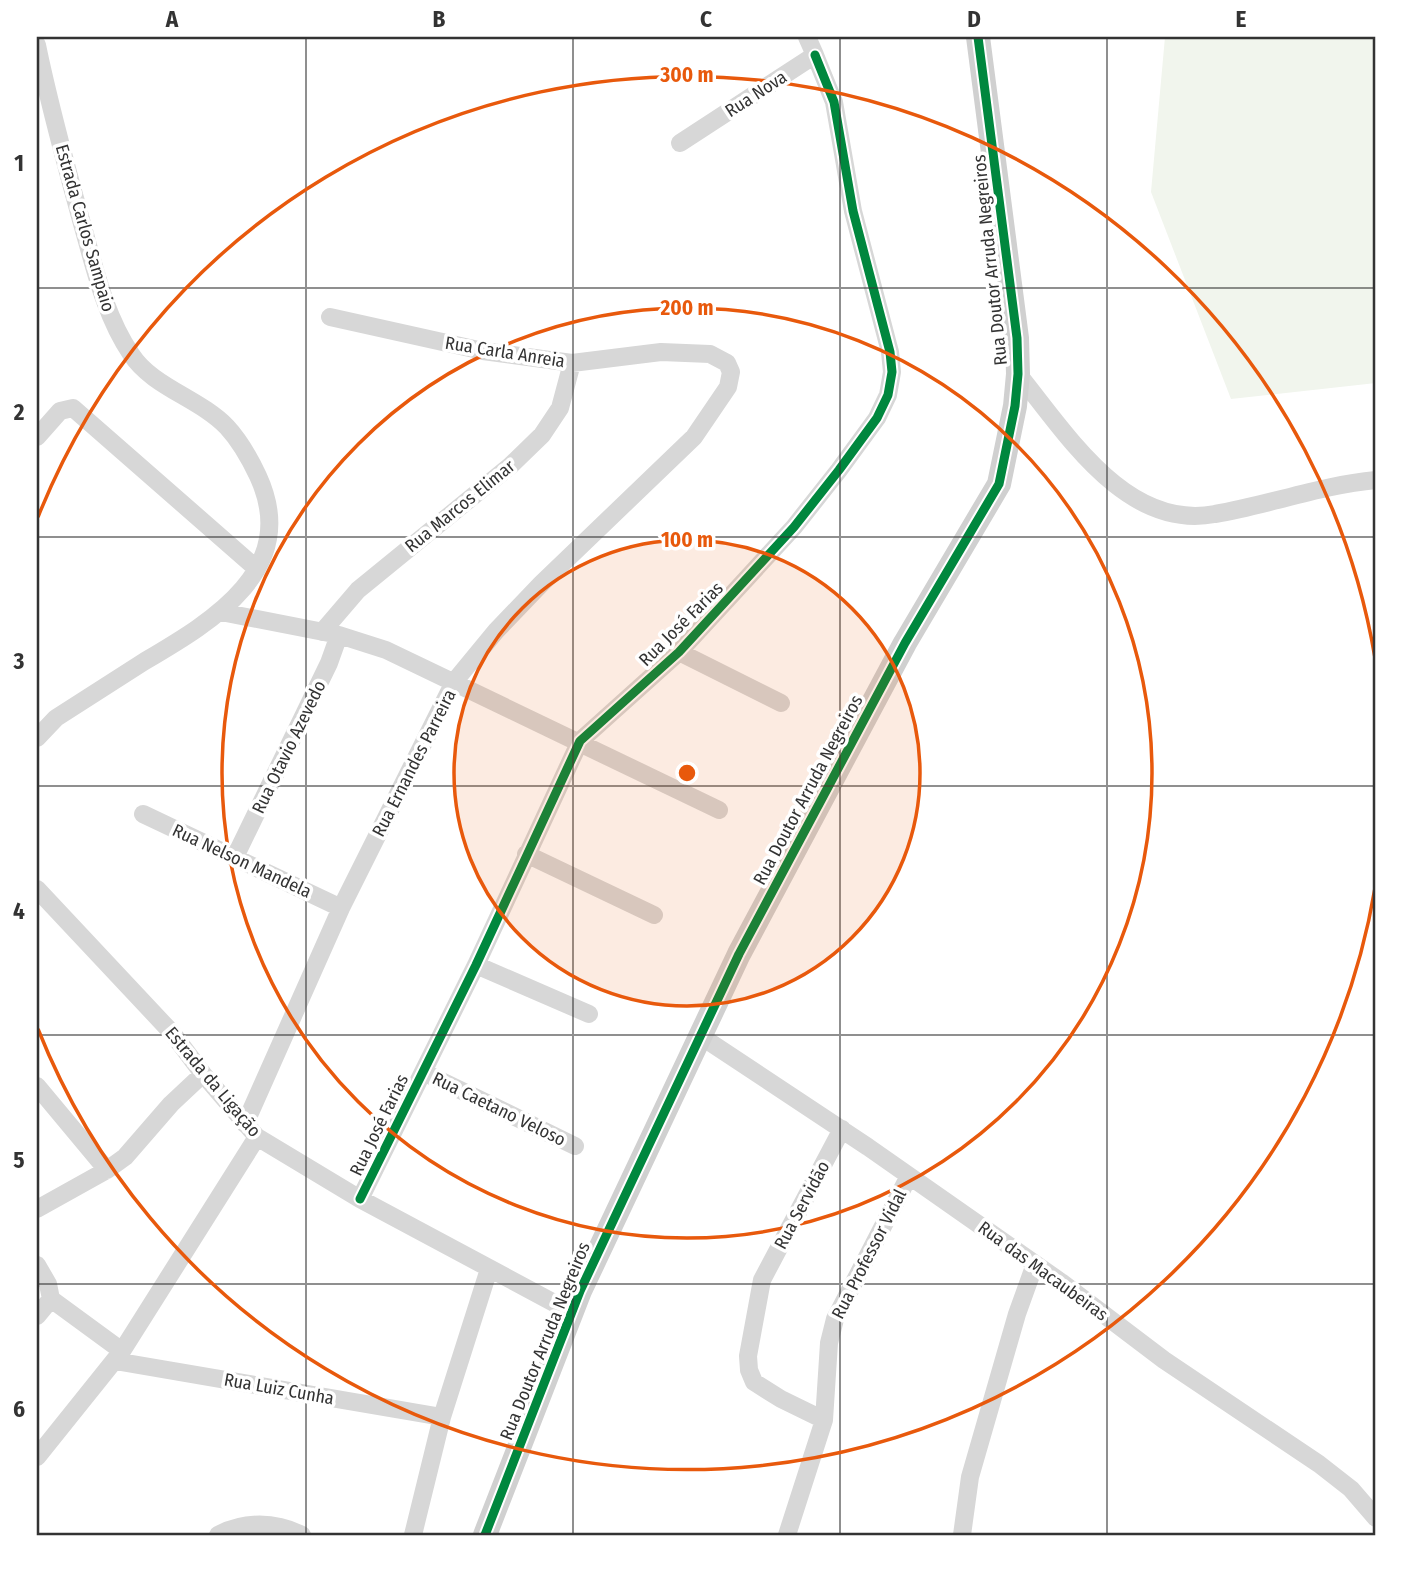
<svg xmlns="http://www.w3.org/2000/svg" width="1413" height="1572" viewBox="0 0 1413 1572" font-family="'Fira Sans Condensed',sans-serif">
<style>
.green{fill:#f1f5ed}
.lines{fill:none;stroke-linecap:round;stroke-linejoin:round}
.street{stroke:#d7d7d7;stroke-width:18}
.secondary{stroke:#d0d0d0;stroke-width:24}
.cycleway-casing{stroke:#fff;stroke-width:13}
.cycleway{stroke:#00873e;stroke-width:9}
.grid{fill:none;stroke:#333;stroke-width:2;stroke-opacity:0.55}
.ring{fill:none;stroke:#e8590c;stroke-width:3.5}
.labels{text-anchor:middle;stroke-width:7;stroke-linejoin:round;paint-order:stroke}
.street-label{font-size:18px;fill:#333;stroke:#fff}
.centre{fill:#e8590c;stroke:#fff;stroke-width:3.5}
.ring-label{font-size:21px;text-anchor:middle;font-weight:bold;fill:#e8590c;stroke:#fff;stroke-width:7;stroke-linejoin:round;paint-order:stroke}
.neatline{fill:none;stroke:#333;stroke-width:2.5}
.grid-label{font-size:23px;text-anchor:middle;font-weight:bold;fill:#333}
</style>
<rect width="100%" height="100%" fill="#fff"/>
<path class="green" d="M1165,37H1376V383L1231,399L1151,192Z"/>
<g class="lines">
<path class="street" d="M37,45C49,104 65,162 81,220C94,265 104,314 131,354C152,387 199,398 227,427C240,441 250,459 258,476C301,569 213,621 145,661C115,680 86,699 56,718L37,738
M680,143L815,55L807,37
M1018,374C1066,433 1126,531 1215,514C1269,505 1321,485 1376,480
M37,437L60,411L73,408L257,569
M221,612L339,635L386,650L719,810
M322,632L358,590L510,466L542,435L560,408L572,363
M679,652L781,703
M143,814L341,908
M526,854L654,915
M235,857L329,663L339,635
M37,889L173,1034L203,1074L257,1137L360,1199L571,1312
M476,965L589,1014
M699,1035L868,1147L1061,1282L1164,1360L1319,1464L1351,1489L1376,1518
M423,1072L575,1146
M37,1086L107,1170
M245,1124L341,908L454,682L496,631L541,584L694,437L728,387L731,372L727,363L710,354L661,352L572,363L483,351L330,317
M360,1199L476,965L580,741L679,652L794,527L839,470L877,418L888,395L892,372L890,352L853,211L834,102L815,55
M37,1209L107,1170L125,1157L171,1104L203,1074
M37,1265L48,1284L51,1299L122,1351
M37,1316L51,1299
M115,1361L442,1417
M824,1420L781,1399L754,1382L749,1370L748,1356L762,1280L842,1129
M37,1457L122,1351L257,1137
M218,1535C244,1521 275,1521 302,1535
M413,1535L442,1417L489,1269
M787,1535L824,1420L829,1343L835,1319L909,1176
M962,1535L970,1477L1017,1314L1035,1264"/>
<path class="secondary" d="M485,1535L580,1291L739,954L905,643L999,484L1015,406L1018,374L1017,338L978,37"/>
<g class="cycleway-casing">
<path id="cycleway" d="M360,1199L476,965L580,741L679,652L794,527L839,470L877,418L888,395L892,372L890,352L853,211L834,102L815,55
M485,1535L580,1291L739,954L905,643L999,484L1015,406L1018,374L1017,338L978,37"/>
</g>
<use href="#cycleway" class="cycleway"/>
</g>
<path class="grid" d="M306,37V1535M573,37V1535M840,37V1535M1107,37V1535M37,288H1376M37,537H1376M37,786H1376M37,1035H1376M37,1284H1376"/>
<circle cx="687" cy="773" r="233" fill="#e8590c" fill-opacity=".12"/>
<g class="ring">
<circle cx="687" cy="773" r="233"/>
<circle cx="687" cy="773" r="465"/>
<path d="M1375 888A698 698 0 0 1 38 1029M38 517A698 698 0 0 1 1375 658"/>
</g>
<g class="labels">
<g class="street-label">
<text transform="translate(756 94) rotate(-33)" y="6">Rua Nova</text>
<text transform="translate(85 228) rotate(74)" y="6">Estrada Carlos Sampaio</text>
<text transform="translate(990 260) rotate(-96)" y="6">Rua Doutor Arruda Negreiros</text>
<text transform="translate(505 352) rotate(9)" y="6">Rua Carla Anreia</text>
<text transform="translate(460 506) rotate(-39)" y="6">Rua Marcos Elimar</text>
<text transform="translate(681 624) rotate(-45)" y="6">Rua José Farias</text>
<text transform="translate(289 747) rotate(-64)" y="6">Rua Otavio Azevedo</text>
<text transform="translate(414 763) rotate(-63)" y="6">Rua Ernandes Parreira</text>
<text transform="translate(808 790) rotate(-62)" y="6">Rua Doutor Arruda Negreiros</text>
<text transform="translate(242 861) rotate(25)" y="6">Rua Nelson Mandela</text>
<text transform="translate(213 1082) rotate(50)" y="6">Estrada da Ligação</text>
<text transform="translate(499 1109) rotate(26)" y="6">Rua Caetano Veloso</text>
<text transform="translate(379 1125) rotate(-64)" y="6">Rua José Farias</text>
<text transform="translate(802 1205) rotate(-62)" y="6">Rua Servidão</text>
<text transform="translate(869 1254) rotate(-63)" y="6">Rua Professor Vidal</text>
<text transform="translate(1043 1271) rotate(36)" y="6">Rua das Macaubeiras</text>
<text transform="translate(545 1341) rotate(-68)" y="6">Rua Doutor Arruda Negreiros</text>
<text transform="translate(279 1389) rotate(10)" y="6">Rua Luiz Cunha</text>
</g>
</g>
<circle cx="687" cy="773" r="10" class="centre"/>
<g class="ring-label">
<text x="687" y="82">300 m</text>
<text x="687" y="315">200 m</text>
<text x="687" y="547">100 m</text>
</g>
<rect width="1413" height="1572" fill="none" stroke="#ffffff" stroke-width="77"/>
<rect x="38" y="38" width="1336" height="1496" class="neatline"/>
<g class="grid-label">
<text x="172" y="27">A</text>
<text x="439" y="27">B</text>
<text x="706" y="27">C</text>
<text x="974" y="27">D</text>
<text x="1241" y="27">E</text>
<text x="19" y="171">1</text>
<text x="19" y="420">2</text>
<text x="19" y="669">3</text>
<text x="19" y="919">4</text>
<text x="19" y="1168">5</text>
<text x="19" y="1417">6</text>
</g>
</svg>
